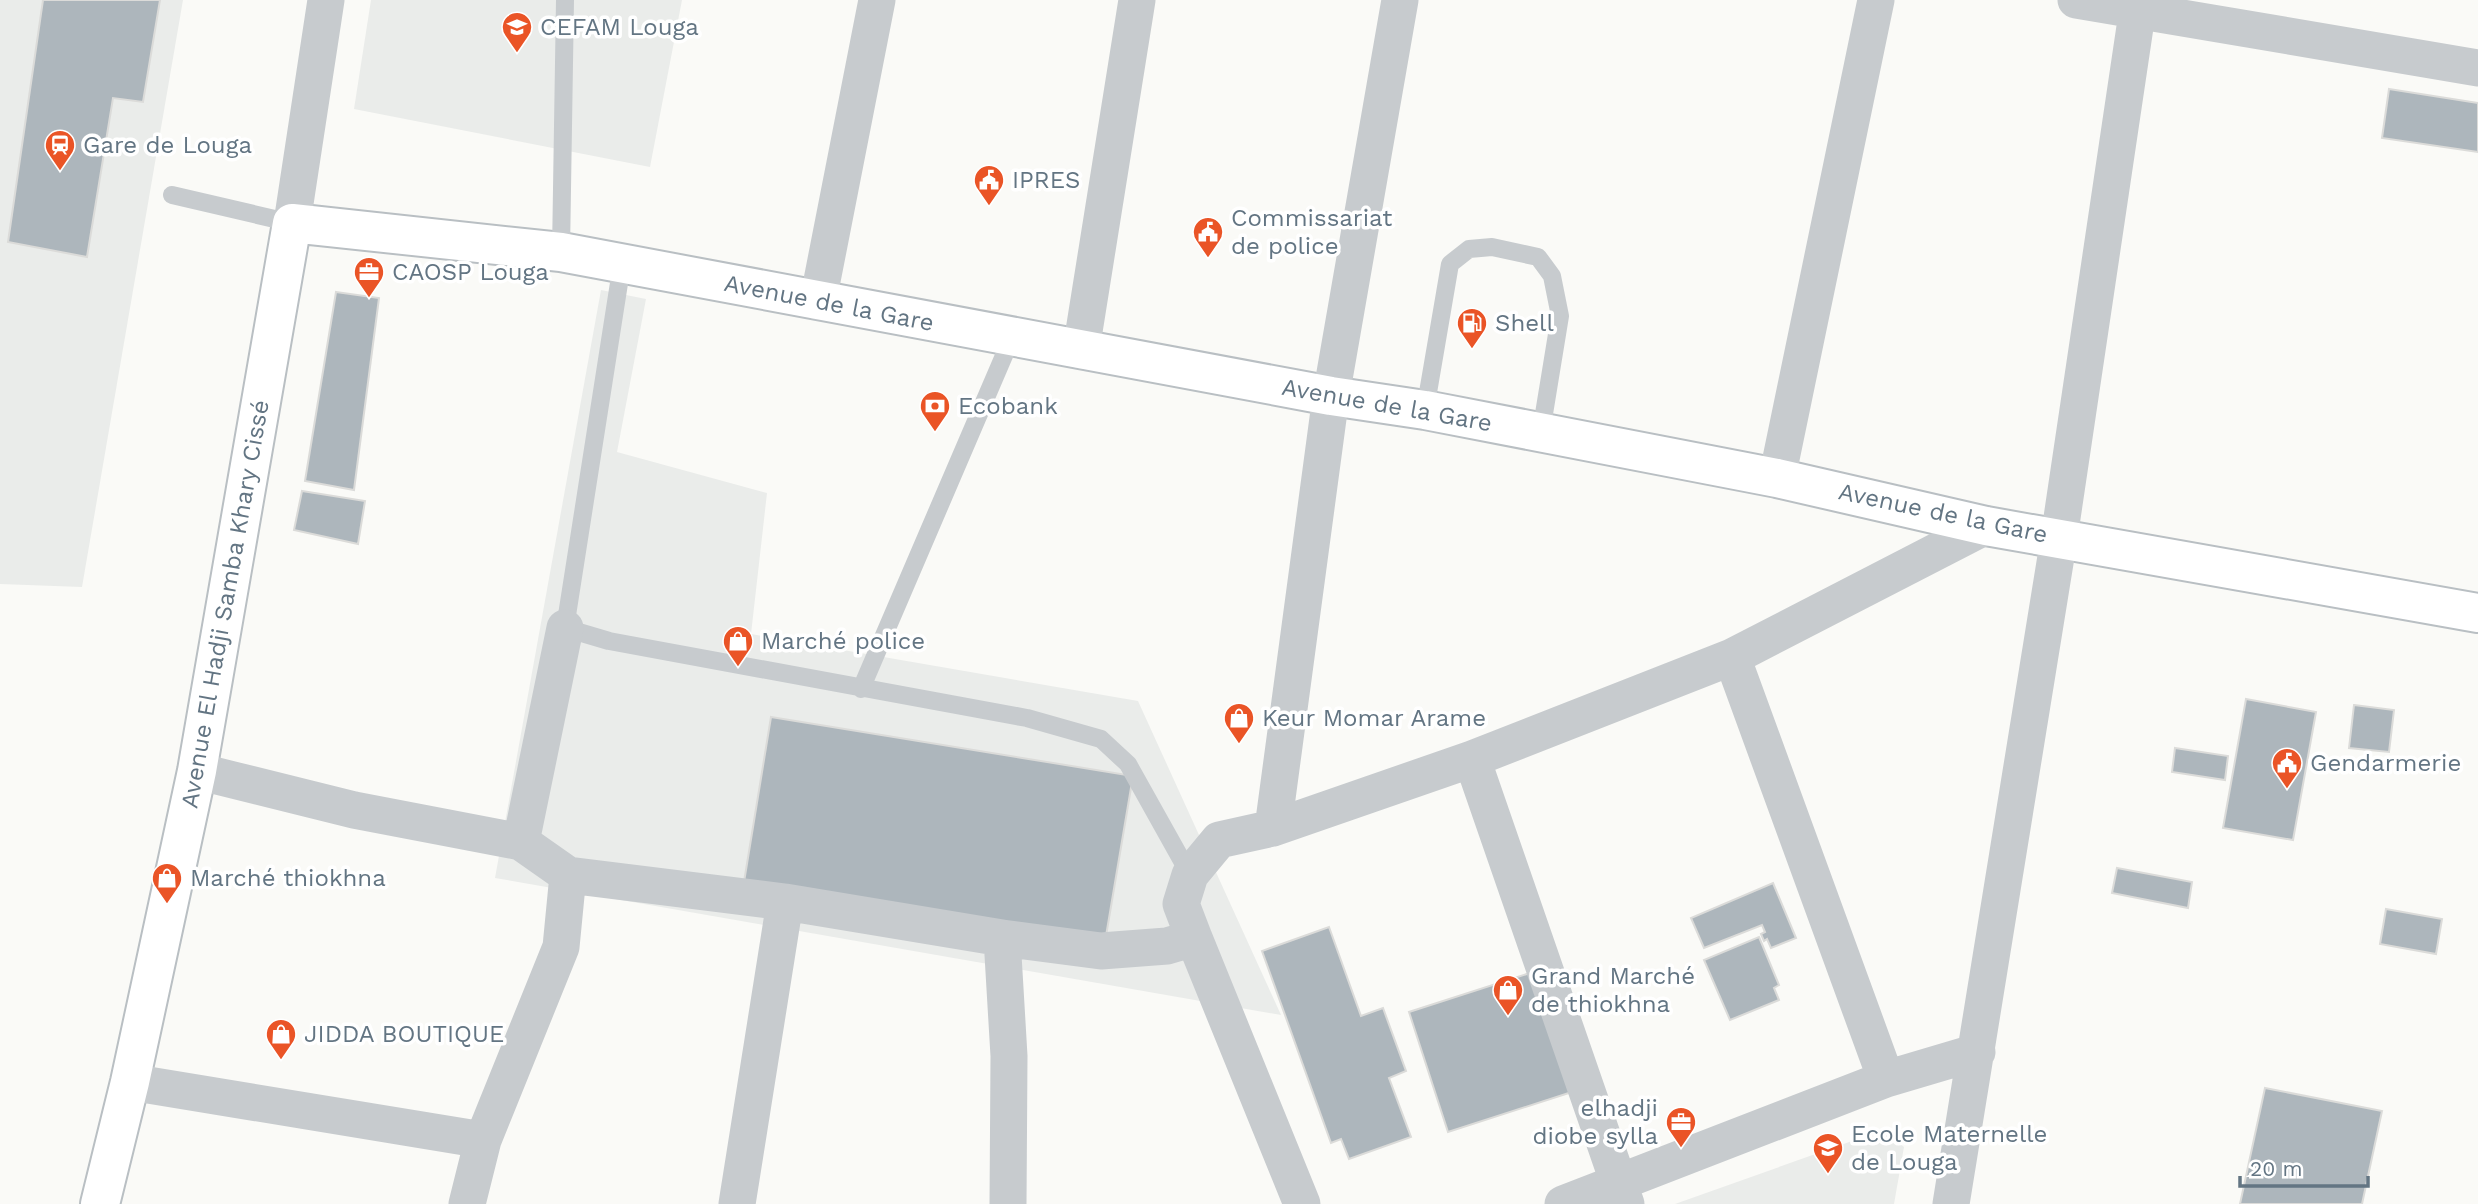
<svg xmlns="http://www.w3.org/2000/svg" width="2478" height="1204" viewBox="0 0 2478 1204" font-family="'Work Sans',sans-serif">
<style>
.built{fill:#eaecea}
.building{fill:#adb6bc;stroke:#dbdbd9;stroke-width:2}
.lines{fill:none;stroke-linecap:round;stroke-linejoin:round}
.secondary-casing{stroke:#b9bfc3;stroke-width:42}
.lane{stroke:#c7cbce;stroke-width:18}
.street{stroke:#c7cbce;stroke-width:37}
.secondary{stroke:#fff;stroke-width:38}
.labels{text-anchor:middle;stroke-width:7;stroke-linejoin:round;paint-order:stroke}
.poi-label{font-size:24px;fill:#637583;stroke:#fff;text-anchor:start}
.street-label{font-size:24px;fill:#637583;stroke:#fff}
</style>
<rect width="100%" height="100%" fill="#fafaf7"/>
<path class="built" d="M0,0H183L82,587L0,584Z
M371,0H682L650,167L354,109Z
M601,290L646,299L617,452L767,493L751,634L1138,701L1281,1015L495,878Z
M1883,1130L1904,1147L1894,1204H1675Z"/>
<path class="building" d="M43,0H160L143,102L113,98L87,257L8,242Z
M2389,89L2478,103V152L2382,138Z
M336,292L379,298L354,490L305,481Z
M302,491L365,501L358,544L294,530Z
M2246,699L2316,712L2293,840L2223,828Z
M2354,705L2394,710L2389,752L2349,748Z
M771,717L1133,776L1105,942L744,882Z
M2175,748L2228,756L2225,780L2172,772Z
M2117,868L2192,882L2188,908L2112,893Z
M1773,883L1796,938L1771,948L1767,939L1764,941L1761,934L1765,932L1762,925L1704,948L1691,918Z
M2386,909L2442,919L2436,954L2380,944Z
M1329,927L1361,1016L1383,1008L1406,1071L1389,1078L1411,1137L1349,1159L1341,1139L1331,1143L1262,951Z
M1759,937L1779,985L1774,988L1779,1000L1730,1020L1704,960Z
M1539,970L1578,1090L1448,1132L1409,1012Z
M2265,1088L2382,1111L2362,1204H2240Z"/>
<g class="lines">
<g class="secondary-casing">
<path id="secondary" d="M100,1204L130,1082L197,771L292,223L561,252L1331,396L1425,410L1777,478L1986,526L2478,613"/>
</g>
<path class="lane" d="M172,195L292,223
M561,252L565,0
M622,264L565,628L609,641L1027,718L1101,739L1128,764L1190,875
M1425,410L1450,264L1469,249L1492,247L1538,257L1552,276L1560,316L1541,432
M861,689L1012,337"/>
<path class="street" d="M2076,0L2478,68
M292,223L326,0
M818,301L877,0
M1081,350L1137,0
M1777,478L1876,0
M1732,657L1886,1079
M1472,759L1626,1204
M197,771L354,810L521,842L568,875L785,902L1002,938L1101,951L1167,946L1194,938L1181,904L1190,875L1219,840L1273,828L1472,759L1732,657L1986,526
M1273,828L1331,396L1400,0
M521,842L565,628
M1002,938L1009,1056L1008,1204
M1194,938L1302,1204
M130,1082L483,1140L467,1204
M483,1140L561,947L568,875
M737,1204L785,902
M1563,1204L1886,1079L1977,1052
M1951,1204L2059,538L2139,0"/>
<use href="#secondary" class="secondary"/>
</g>
<defs>
<g id="university-pin" transform="scale(1.575)"><path d="M0 17L-7.5 6A9.5 9.5 0 1 1 7.5 6Z" fill="#ea5426" stroke="#fff"/><path d="M0-5L7-2L0 1L-7-2ZM-4 1L0 2.5L4 1V4Q0 6-4 4Z" fill="#fff"/></g>
<g id="station-pin" transform="scale(1.575)"><path d="M0 17L-7.5 6A9.5 9.5 0 1 1 7.5 6Z" fill="#ea5426" stroke="#fff"/><path d="M-3-6H3Q5-6 5-4V2Q5 4 3 4L4.5 6H3L1.5 4h-3L-3 6H-4.5L-3 4Q-5 4-5 2V-4Q-5-6-3-6ZM-3.5-4v3h7v-3ZM-3.5 1v1.5H-2V1ZM2 1v1.5H3.5V1Z" fill="#fff"/></g>
<g id="civic-pin" transform="scale(1.575)"><path d="M0 17L-7.5 6A9.5 9.5 0 1 1 7.5 6Z" fill="#ea5426" stroke="#fff"/><path d="M-.6-6.5H3V-4.5H.6V-3L4-1V1h2V6H-6V1h2V-1L-.6-3ZM-1.2 2.5V6h2.4V2.5Z" fill="#fff"/></g>
<g id="office-pin" transform="scale(1.575)"><path d="M0 17L-7.5 6A9.5 9.5 0 1 1 7.5 6Z" fill="#ea5426" stroke="#fff"/><path d="M-6-3h4V-5.5h4V-3h4V5H-6ZM-1-4.5V-3h2v-1.5ZM-6 0V1H6V0Z" fill="#fff"/></g>
<g id="fuel-pin" transform="scale(1.575)"><path d="M0 17L-7.5 6A9.5 9.5 0 1 1 7.5 6Z" fill="#ea5426" stroke="#fff"/><path d="M-5.5-6h7V0h2V4h1.3V-2.5L3-4.5l.8-.8L6-3V5H2.5V1h-1V6h-7ZM-4.2-4.7v3.2H.2V-4.7Z" fill="#fff"/></g>
<g id="bank-pin" transform="scale(1.575)"><path d="M0 17L-7.5 6A9.5 9.5 0 1 1 7.5 6Z" fill="#ea5426" stroke="#fff"/><path d="M-6-4H6V4H-6ZM0-2.3a2.3 2.3 0 1 0 0 4.6a2.3 2.3 0 1 0 0-4.6Z" fill="#fff"/></g>
<g id="shop-pin" transform="scale(1.575)"><path d="M0 17L-7.5 6A9.5 9.5 0 1 1 7.5 6Z" fill="#ea5426" stroke="#fff"/><path d="M-5-2.5h2.3a2.7 3.5 0 0 1 5.4 0H5L5.5 6h-11ZM-1.5-2.5h3a1.5 2.3 0 0 0-3 0Z" fill="#fff"/></g>
<g id="school-pin" transform="scale(1.575)"><path d="M0 17L-7.5 6A9.5 9.5 0 1 1 7.5 6Z" fill="#ea5426" stroke="#fff"/><path d="M0-5L7-2L0 1L-7-2ZM-4 1L0 2.5L4 1V4Q0 6-4 4Z" fill="#fff"/></g>
</defs>
<g fill-rule="evenodd">
<use href="#university-pin" x="517" y="27"/>
<use href="#station-pin" x="60" y="145"/>
<use href="#civic-pin" x="989" y="180"/>
<use href="#civic-pin" x="1208" y="232"/>
<use href="#office-pin" x="369" y="272"/>
<use href="#fuel-pin" x="1472" y="323"/>
<use href="#bank-pin" x="935" y="406"/>
<use href="#shop-pin" x="738" y="641"/>
<use href="#shop-pin" x="1239" y="718"/>
<use href="#civic-pin" x="2287" y="763"/>
<use href="#shop-pin" x="167" y="878"/>
<use href="#shop-pin" x="1508" y="990"/>
<use href="#shop-pin" x="281" y="1034"/>
<use href="#office-pin" x="1681" y="1122"/>
<use href="#school-pin" x="1828" y="1148"/>
</g>
<g class="labels">
<g class="poi-label">
<text x="540" y="35">CEFAM Louga</text>
<text x="83" y="153">Gare de Louga</text>
<text x="1012" y="188">IPRES</text>
<text x="1231" y="226">Commissariat<tspan x="1231" dy="28">de police</tspan></text>
<text x="392" y="280">CAOSP Louga</text>
<text x="1495" y="331">Shell</text>
<text x="958" y="414">Ecobank</text>
<text x="761" y="649">Marché police</text>
<text x="1262" y="726">Keur Momar Arame</text>
<text x="2310" y="771">Gendarmerie</text>
<text x="190" y="886">Marché thiokhna</text>
<text x="1531" y="984">Grand Marché<tspan x="1531" dy="28">de thiokhna</tspan></text>
<text x="304" y="1042">JIDDA BOUTIQUE</text>
<text x="1658" y="1116" text-anchor="end">elhadji<tspan x="1658" dy="28">diobe sylla</tspan></text>
<text x="1851" y="1142">Ecole Maternelle<tspan x="1851" dy="28">de Louga</tspan></text>
</g>
<g class="street-label">
<text transform="translate(829 303) rotate(11)" y="8">Avenue de la Gare</text>
<text transform="translate(1387 405) rotate(10)" y="8">Avenue de la Gare</text>
<text transform="translate(1943 513) rotate(12)" y="8">Avenue de la Gare</text>
<text transform="translate(225 604) rotate(-80)" y="8">Avenue El Hadji Samba Khary Cissé</text>
</g>
</g>
<path d="M2240 1176v10h128v-10" fill="none" stroke="#637583" stroke-width="3.5"/>
<text x="2250" y="1176" font-size="21" fill="#637583" stroke="#ffffff" stroke-width="5" paint-order="stroke">20 m</text>
</svg>
